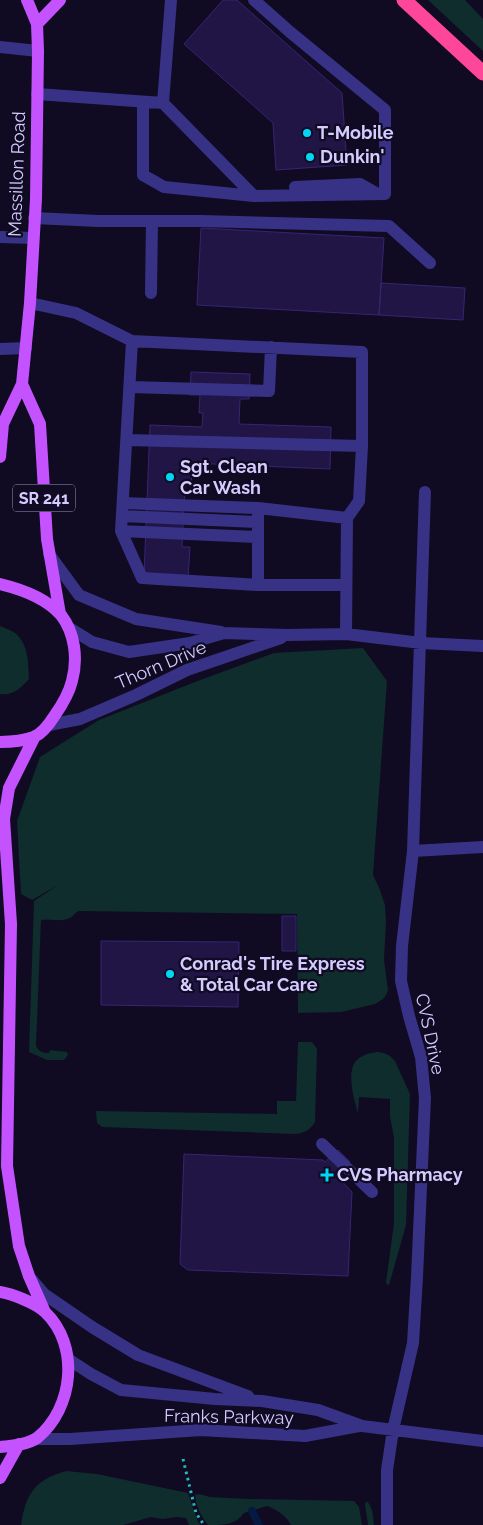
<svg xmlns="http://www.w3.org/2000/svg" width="483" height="1525" viewBox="0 0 483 1525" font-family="Raleway,sans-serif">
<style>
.green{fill:#0e2d2c}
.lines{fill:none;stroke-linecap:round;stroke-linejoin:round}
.stream{stroke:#051942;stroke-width:8}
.building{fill:#211545;stroke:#372573}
.path{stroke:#22bdb8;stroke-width:3;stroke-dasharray:2.5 4;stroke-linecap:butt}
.minor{stroke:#373286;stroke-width:12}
.major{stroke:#c453ff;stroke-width:12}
.highway{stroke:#ff479a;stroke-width:15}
.poi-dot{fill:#00d7f7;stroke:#100b22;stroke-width:2}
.labels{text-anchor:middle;stroke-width:4.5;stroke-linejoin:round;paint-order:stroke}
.shield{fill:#100b22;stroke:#9992bd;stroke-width:1}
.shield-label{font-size:16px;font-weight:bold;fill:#d4ccff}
.poi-label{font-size:18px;font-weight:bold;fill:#d4ccff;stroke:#100b22;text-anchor:start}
.street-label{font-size:18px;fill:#d4ccff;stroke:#100b22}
</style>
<rect width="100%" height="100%" fill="#100b22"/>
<path class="green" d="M428,0H465L483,19V51Z
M0,626C5,628 11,630 15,633C29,645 28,662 29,679C21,688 13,696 0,694Z
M363,648L387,681L373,875L380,890L385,905L386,921L384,960L388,990L386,995L383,999L375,1004L341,1012L298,1013L297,914L79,911C74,913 74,916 70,918C62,922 49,919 41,920L36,1046C39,1052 43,1053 49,1053L50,1050L67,1052L68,1055L64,1060H47L29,1052L34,901L58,885L32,900L21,894L17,821L40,757L99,720L195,682L274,653Z
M298,1042H312L317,1049L315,1122C310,1130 305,1133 296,1134L102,1127L97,1123L96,1111L277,1114V1101H296Z
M377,1052L384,1053L390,1056L395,1061L410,1094L406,1225L389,1285L387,1284L386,1283L394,1223V1138L390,1116V1099L359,1097L358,1113C354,1100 345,1069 358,1059C364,1054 371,1053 377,1052Z
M66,1471L97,1474L188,1493L198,1522L201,1525H189L186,1518L177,1517L162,1519L151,1517L123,1525H21C26,1493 35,1480 66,1471Z
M199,1494L210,1497L249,1499L354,1501L359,1507L362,1525H291C286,1515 277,1510 267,1506L244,1513C235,1525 225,1525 208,1525C201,1516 196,1506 195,1495Z
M367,1501C373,1508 373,1516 374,1525H368L365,1504Z"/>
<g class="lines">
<path class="stream" d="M252,1511L259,1525"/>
</g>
<path class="building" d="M223,0H237L342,93L347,165L276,170L273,123L184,44Z
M201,228L384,238L379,315L197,305Z
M381,283L465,288L463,320L379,315Z
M191,372L250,374L249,399H240L239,424L331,427L330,469L189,463V469H192L191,485H185L182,547H190L188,578L144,576L150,425L202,427L203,413H199L200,395H190Z
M282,916H296V951H282Z
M101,941L239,942L238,1007L101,1005Z
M338,1150L350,1162L336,1175L352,1192L348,1276L188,1270L180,1264L184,1154L323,1160L325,1162Z"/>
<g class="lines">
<path class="path" d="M183,1459L196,1513L204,1525"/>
<path class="minor" d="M0,47L38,51
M37,94L163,103L254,196
M143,102V175L164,187L254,196L385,194V110L290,32L254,0
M163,103L171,0
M295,187L360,184L376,193
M34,218L98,221H201L389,226L430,263
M0,237L33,238
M151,293L152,221
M30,303L76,313L132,341L362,352V446L359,501L347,518L346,634
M132,341L121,531L142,578L258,585H345
M0,349L26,348
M130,387L269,391L271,347
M127,440L362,446
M123,503L258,508V585
M258,508L347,518
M122,516L257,522
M121,531L257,537
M49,554L79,595L136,619L221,632
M68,627L92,642L129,652L190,643L224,633L288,635L346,634L421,643L483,646
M49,725L80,719L136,695L187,670L281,638
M413,851L483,847
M322,1144L372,1192
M32,1280L44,1294L92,1327L138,1355L248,1396
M68,1359L91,1374L121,1390L215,1399L262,1401L318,1410L362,1426L483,1441
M35,1439H70L201,1430L305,1436L359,1426
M387,1525V1470L393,1430L413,1343L417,1277L425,1098L421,1057L409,1016L401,981L402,946L413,851L425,492"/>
<path class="major" d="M37,24L60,0
M22,384L40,424L47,539L60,614
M0,457L3,424L22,384L30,303L36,199L38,51L37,24L27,0
M0,584C21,589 46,598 61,615C75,633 78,659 72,681C69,693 62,705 55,715C50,723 43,733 34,737C23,741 11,742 0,742
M35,736L9,788L4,819L11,924L7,1166L19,1246L29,1276L44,1310
M0,1292C12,1294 36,1303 45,1312C80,1345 74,1408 37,1438C27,1445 11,1446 0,1447
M0,1478L19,1444"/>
<path class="highway" d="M404,0L483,73"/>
</g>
<g class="poi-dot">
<circle cx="307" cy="133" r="5"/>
<circle cx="310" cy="157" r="5"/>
<circle cx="170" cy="477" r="5"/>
<circle cx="170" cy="974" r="5"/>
<path d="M324.5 1167.5h5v5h5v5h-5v5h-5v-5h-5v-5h5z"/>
</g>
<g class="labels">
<rect class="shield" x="13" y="484.5" width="62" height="27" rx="4"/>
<g class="shield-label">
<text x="44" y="504">SR 241</text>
</g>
<g class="poi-label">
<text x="317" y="139">T-Mobile</text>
<text x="320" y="163">Dunkin'</text>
<text x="180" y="473">Sgt. Clean<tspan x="180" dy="21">Car Wash</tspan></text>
<text x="180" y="970">Conrad's Tire Express<tspan x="180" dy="21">&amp; Total Car Care</tspan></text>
<text x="337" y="1181">CVS Pharmacy</text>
</g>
<g class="street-label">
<text transform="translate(17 174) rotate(-88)" y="6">Massillon Road</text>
<text transform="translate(161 665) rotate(-23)" y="6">Thorn Drive</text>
<text transform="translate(430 1034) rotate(78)" y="6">CVS Drive</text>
<text transform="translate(229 1417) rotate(1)" y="6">Franks Parkway</text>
</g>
</g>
</svg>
